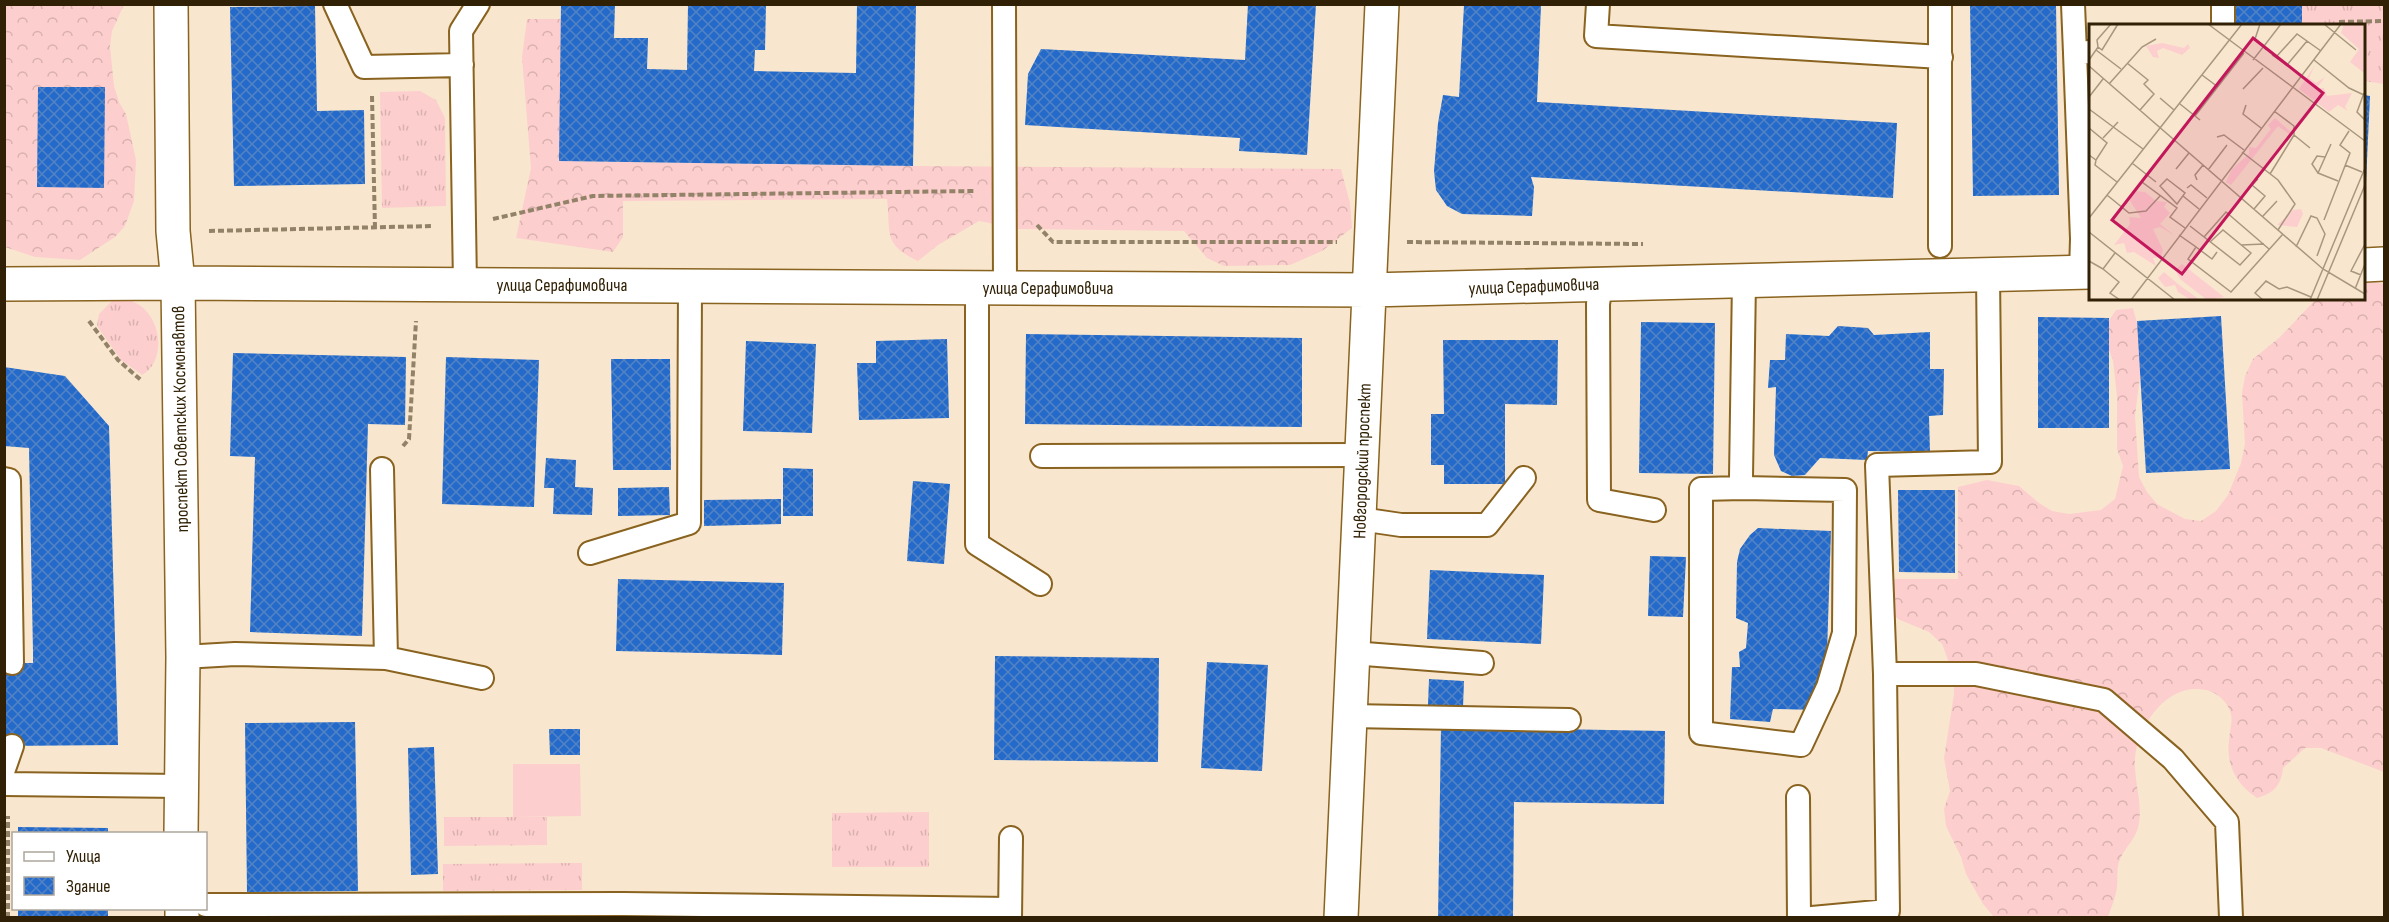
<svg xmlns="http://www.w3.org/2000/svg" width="2389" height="922" viewBox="0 0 2389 922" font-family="'Sofia Sans Condensed',sans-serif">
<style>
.grass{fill:url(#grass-tufts)}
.forest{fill:url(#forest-crowns)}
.pitch{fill:#fdcece}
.building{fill:url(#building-cross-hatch)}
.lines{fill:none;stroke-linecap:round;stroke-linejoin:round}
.service-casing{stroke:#89631f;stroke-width:26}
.minor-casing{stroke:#89631f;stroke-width:36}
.path{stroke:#928268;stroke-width:4;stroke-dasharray:6 3;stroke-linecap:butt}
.service{stroke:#fff;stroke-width:22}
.minor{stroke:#fff;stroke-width:33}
.labels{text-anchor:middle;stroke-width:6;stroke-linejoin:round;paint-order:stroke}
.street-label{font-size:18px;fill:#302005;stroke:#fff}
.inset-road{fill:none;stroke:#a8977e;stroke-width:1.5}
.view{fill:#c2185b;fill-opacity:0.15;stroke:#c2185b;stroke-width:3}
.inset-edge{fill:none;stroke:#302005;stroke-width:3}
</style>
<defs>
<pattern id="grass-tufts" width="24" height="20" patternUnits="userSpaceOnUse" patternTransform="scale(1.5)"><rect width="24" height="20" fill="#fdcece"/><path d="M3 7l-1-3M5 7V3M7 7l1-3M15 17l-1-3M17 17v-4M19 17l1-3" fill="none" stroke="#d9b1af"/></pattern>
<pattern id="forest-crowns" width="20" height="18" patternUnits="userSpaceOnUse" patternTransform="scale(1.5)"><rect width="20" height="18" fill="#fdcece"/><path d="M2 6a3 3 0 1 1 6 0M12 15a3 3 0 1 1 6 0" fill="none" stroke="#d9b1af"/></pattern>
<pattern id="building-cross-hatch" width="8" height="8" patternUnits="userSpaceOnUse" patternTransform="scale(1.5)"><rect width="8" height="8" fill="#246aca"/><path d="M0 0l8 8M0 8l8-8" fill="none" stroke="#5383c3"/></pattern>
</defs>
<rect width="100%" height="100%" fill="#f8e7ce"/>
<path class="grass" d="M2302,5H2384V84L2364,81V26H2302Z
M420,91L436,100L445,118L446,206L382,208L380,92Z
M113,300C117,300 123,299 127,300C160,306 170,359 142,375L121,360L97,326L99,314Z
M929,812V867H832V813Z
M444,817H547V845L444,846Z
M582,863V890L443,891V864Z"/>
<path class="forest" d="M5,5H124L112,31L110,46L114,86L119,102L126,114L136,160L134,201L125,226L115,237L80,260L35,257L5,247Z
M527,19H561L560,161L913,166L1341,169L1350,203L1352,228L1322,251L1290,265L1224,266L1207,258L1184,231L1019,229L979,221L938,245L918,261C882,244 891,233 887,199L623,201V237L613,252L516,238L531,168L522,57Z
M2364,280L2384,284V772L2321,748H2305L2283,768C2281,786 2274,793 2257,798C2236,784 2226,765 2229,740C2230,727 2235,717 2227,705C2222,697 2213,691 2205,690C2172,683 2145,716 2137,746C2130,772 2143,798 2139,823C2137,838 2126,846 2120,859C2116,869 2118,877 2117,887C2116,897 2111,908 2108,917H1994L1983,904L1966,874L1961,857L1946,826L1944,809L1950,791L1944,758L1954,694V676L1942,644L1929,632L1900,620L1886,611L1892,579H1958V487L1987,480L2019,486L2039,503L2052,511L2069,514L2101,510L2115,499L2123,466L2117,449V397L2113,360L2106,343V325L2116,310L2133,308L2137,323L2141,368L2135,416L2139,477L2147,492L2157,504L2185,519L2201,521L2216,511L2228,495L2241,463L2245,444L2242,393L2245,376L2253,359L2280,337L2316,299L2364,298Z"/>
<path class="pitch" d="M513,764H580L581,816L513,817Z"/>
<path class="building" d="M561,4H615L614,38H648L647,69L687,70L688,4H766L765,50H755L754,71L856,73L857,4H916L913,166L559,161Z
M1248,4H1316L1307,155L1239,151L1240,138L1025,125L1028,74L1041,49L1245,60Z
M1970,4H2056L2059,195L1973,196Z
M2226,4H2302V26H2226Z
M1464,5H1541L1537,102L1897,123L1893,198L1531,177L1534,187L1532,216L1462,214L1447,206L1436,190L1434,171L1438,123L1443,95L1459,97Z
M315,6L317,111L364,110L365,184L234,186L230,7Z
M2088,65H2090V128H2087Z
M38,87H105L104,188L37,187Z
M2364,95L2370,96L2366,182H2364Z
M2221,316L2230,469L2146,473L2137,321Z
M2038,317L2109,318V428H2038Z
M1641,322L1715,323L1713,474L1639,473Z
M1838,326L1868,328L1874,335L1930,332V369H1944L1943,415L1929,416L1930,452L1868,451L1867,460L1820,458L1805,475L1792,476L1781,471L1774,455L1776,387L1768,388L1770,360H1785L1786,334L1829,336Z
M1026,334L1302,338V427L1025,424Z
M947,339L949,418L859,420L857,363H876V341Z
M1443,340H1558L1557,405L1505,404V484H1444V465H1431V414H1444Z
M746,341L816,344L812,433L743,431Z
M233,353L406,357L405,425L368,424L362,636L250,632L255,457L230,456Z
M446,357L539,360L534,507L442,504Z
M611,359H670L671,470H613Z
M4,367L65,376L109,426L118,745L5,746V663H33V652L29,448L4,446Z
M546,458L576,460L575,487L593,488L592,515L553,514L554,488H544Z
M783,468L813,469V516H783Z
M913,481L950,484L944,564L907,561Z
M669,487L670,515L618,516V488Z
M1898,490H1955V573L1899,572Z
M781,499V524L704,526V500Z
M1758,528L1831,531L1826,683L1815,710L1773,709L1770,722L1730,719L1732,667H1740L1739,652L1746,648L1748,623L1736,618L1737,562L1740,549L1750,535Z
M1650,556L1686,557L1683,617L1648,616Z
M1430,570L1544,575L1541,644L1427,639Z
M618,579L784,583L782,655L616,651Z
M995,656L1159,658L1158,762L994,760Z
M1207,662L1268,665L1262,771L1201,768Z
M1429,679L1464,681L1463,707L1428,705Z
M355,722L358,891L247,892L245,723Z
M1441,727L1665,731L1664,804L1514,802L1513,918H1438Z
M549,729H580V755H550Z
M434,747L438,874L411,875L408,748Z
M18,827L108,828V834H18Z
M18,908H108V918H18Z"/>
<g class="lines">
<g class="service-casing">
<path id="service" d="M335,4L364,67L462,65
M1004,4L1005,288
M1598,4L1596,36L1941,57
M1940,4V246
M2073,4L2075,53
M2223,4V26
M2081,272L2082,239L2075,53L2090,52
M1601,284L1598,304L1599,500L1654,510
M465,285L461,31L478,4
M977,288V544L1040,584
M1042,456L1363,455
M382,469L386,658
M4,479L9,480L12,663
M1743,488L1845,490L1844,633L1828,687L1801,745L1701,733V489Z
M1743,488L1741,477L1744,280
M1360,519L1401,525H1487L1524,478
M590,553L689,523L690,286
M1352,653L1482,663
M183,657L235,654L386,658L482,678
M1885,674H1976L2104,700L2173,759L2227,822L2231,918
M1350,716L1569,720
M4,769L12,746
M4,784L181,786
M1798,797L1799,918
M206,905L623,904L1010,909
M1010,918L1011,838
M1812,918L1888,911L1885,674L1877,465L1990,462L1988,274"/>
</g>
<g class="minor-casing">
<path id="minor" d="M171,4L173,231L178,283L183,657L181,834
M2364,265L2384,264
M4,284L178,283L1369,290L2090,272
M182,908V918
M1341,918L1382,4"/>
</g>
<path class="path" d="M2339,22L2384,21
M372,96L375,228
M493,219L593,196L975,191
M1037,225L1053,242H1337
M209,231L433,226
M1407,242L1643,244
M89,321L118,360L142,381
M403,446L409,439L416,321
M8,918V816"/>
<use href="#service" class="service"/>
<use href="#minor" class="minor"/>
</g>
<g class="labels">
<g class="street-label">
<text x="562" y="291">улица Серафимовича</text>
<text transform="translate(1534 286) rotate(-2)" y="6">улица Серафимовича</text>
<text x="1048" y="294">улица Серафимовича</text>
<text transform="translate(180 419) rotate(-91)" y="6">проспект Советских Космонавтов</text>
<text transform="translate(1362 461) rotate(-88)" y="6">Новгородский проспект</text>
</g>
</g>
<g transform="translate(2089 24)">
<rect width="276" height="276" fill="#f8e7ce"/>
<path d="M93,240L135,273L118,276L91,255L86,246Z" fill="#fdcece"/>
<path d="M255,0H274L275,49L261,38L270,25L252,9ZM73,19L95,24L99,20L101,24L93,31L74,24L68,27L70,34L64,33L57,22ZM226,41L220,54L227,59L236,53L228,64H235L238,72L263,69L256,83L259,87L249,81L240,88L210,65ZM186,94L202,108L200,110L189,102L142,161L137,158L143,145L160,130V123L167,124L182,105L179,101ZM44,167L56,168L67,177L78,178L75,183L81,189L71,200L85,211L71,203L64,205L74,226L72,233L64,234L67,242L45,228L38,229L35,219L25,221L41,200L40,193L52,194L40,175ZM212,185L214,190L208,203L188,201L204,186ZM75,248L89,260L111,276H102L89,268L86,261L76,263L69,254Z" fill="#fdcece"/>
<path class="inset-road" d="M119,0L276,117M235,0L267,26M9,23L8,16L22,0M7,26L32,45M177,26L175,22L192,0M183,31L198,41L218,17M187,33L208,10L232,27M0,36L9,23L13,26L29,0M164,36L175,22L166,15L171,0M225,36L260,64L275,71M38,39L59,56L55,60L65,70L51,86M0,42L234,245L276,270M113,51L129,63M20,60L53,23L67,15M154,65L174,44M275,69L268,88L276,96M0,73L14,55M71,74L85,86M91,80L111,96M157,81L154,90L172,104M0,85L54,125M185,87L205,102V111L221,124M106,92L155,29M0,104L18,119L7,136L0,131M128,113L135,111L155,126M14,114L29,98M242,120L229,149L249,157M153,128L189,156L206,180L189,206M7,136L6,141L28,158M43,139L67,158M256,141L273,148M87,145L100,129M119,146L138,121M229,149L223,140L228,132L236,133M181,150L205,111M58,151L53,158L88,184L81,193L96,204M78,155L96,169L88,180L71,162ZM108,156L106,151L114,141M98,164L102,161L118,174M18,171L40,189L57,187L71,172M94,172L110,185M165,185L176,172L163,161L169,155M174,192L188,177M0,194L153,0M235,196L261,129L251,121L260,107M101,202L151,241L162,229L134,206L121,218M0,208L86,276M90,211L107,223L99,235L142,268L194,210M115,213L137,188L180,225M152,221L175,220M107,223L123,235L128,228M207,223L222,192L228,194L236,210L228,232M0,237L14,245L26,229M14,245L30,258L21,269L31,276M272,251L262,247L276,220M266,265L276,240M42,276L252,0M174,276L166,269L177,257L190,265L198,263L222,273M221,276L276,144M228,276L276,161"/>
<path class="view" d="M164,14L234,69L93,250L23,196Z"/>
<rect width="276" height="276" class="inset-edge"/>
</g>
<rect width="2389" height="922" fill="none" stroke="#302005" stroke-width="12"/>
<rect x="12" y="832" width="195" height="78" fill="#ffffff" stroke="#aca69b" stroke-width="1.5"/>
<rect x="24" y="852" width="30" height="9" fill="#ffffff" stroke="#aca69b" stroke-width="1.5"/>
<text x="66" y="862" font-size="18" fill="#302005">Улица</text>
<rect x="24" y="877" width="30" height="18" fill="url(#building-cross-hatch)" stroke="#aca69b" stroke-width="1.5"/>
<text x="66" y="892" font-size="18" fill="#302005">Здание</text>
</svg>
